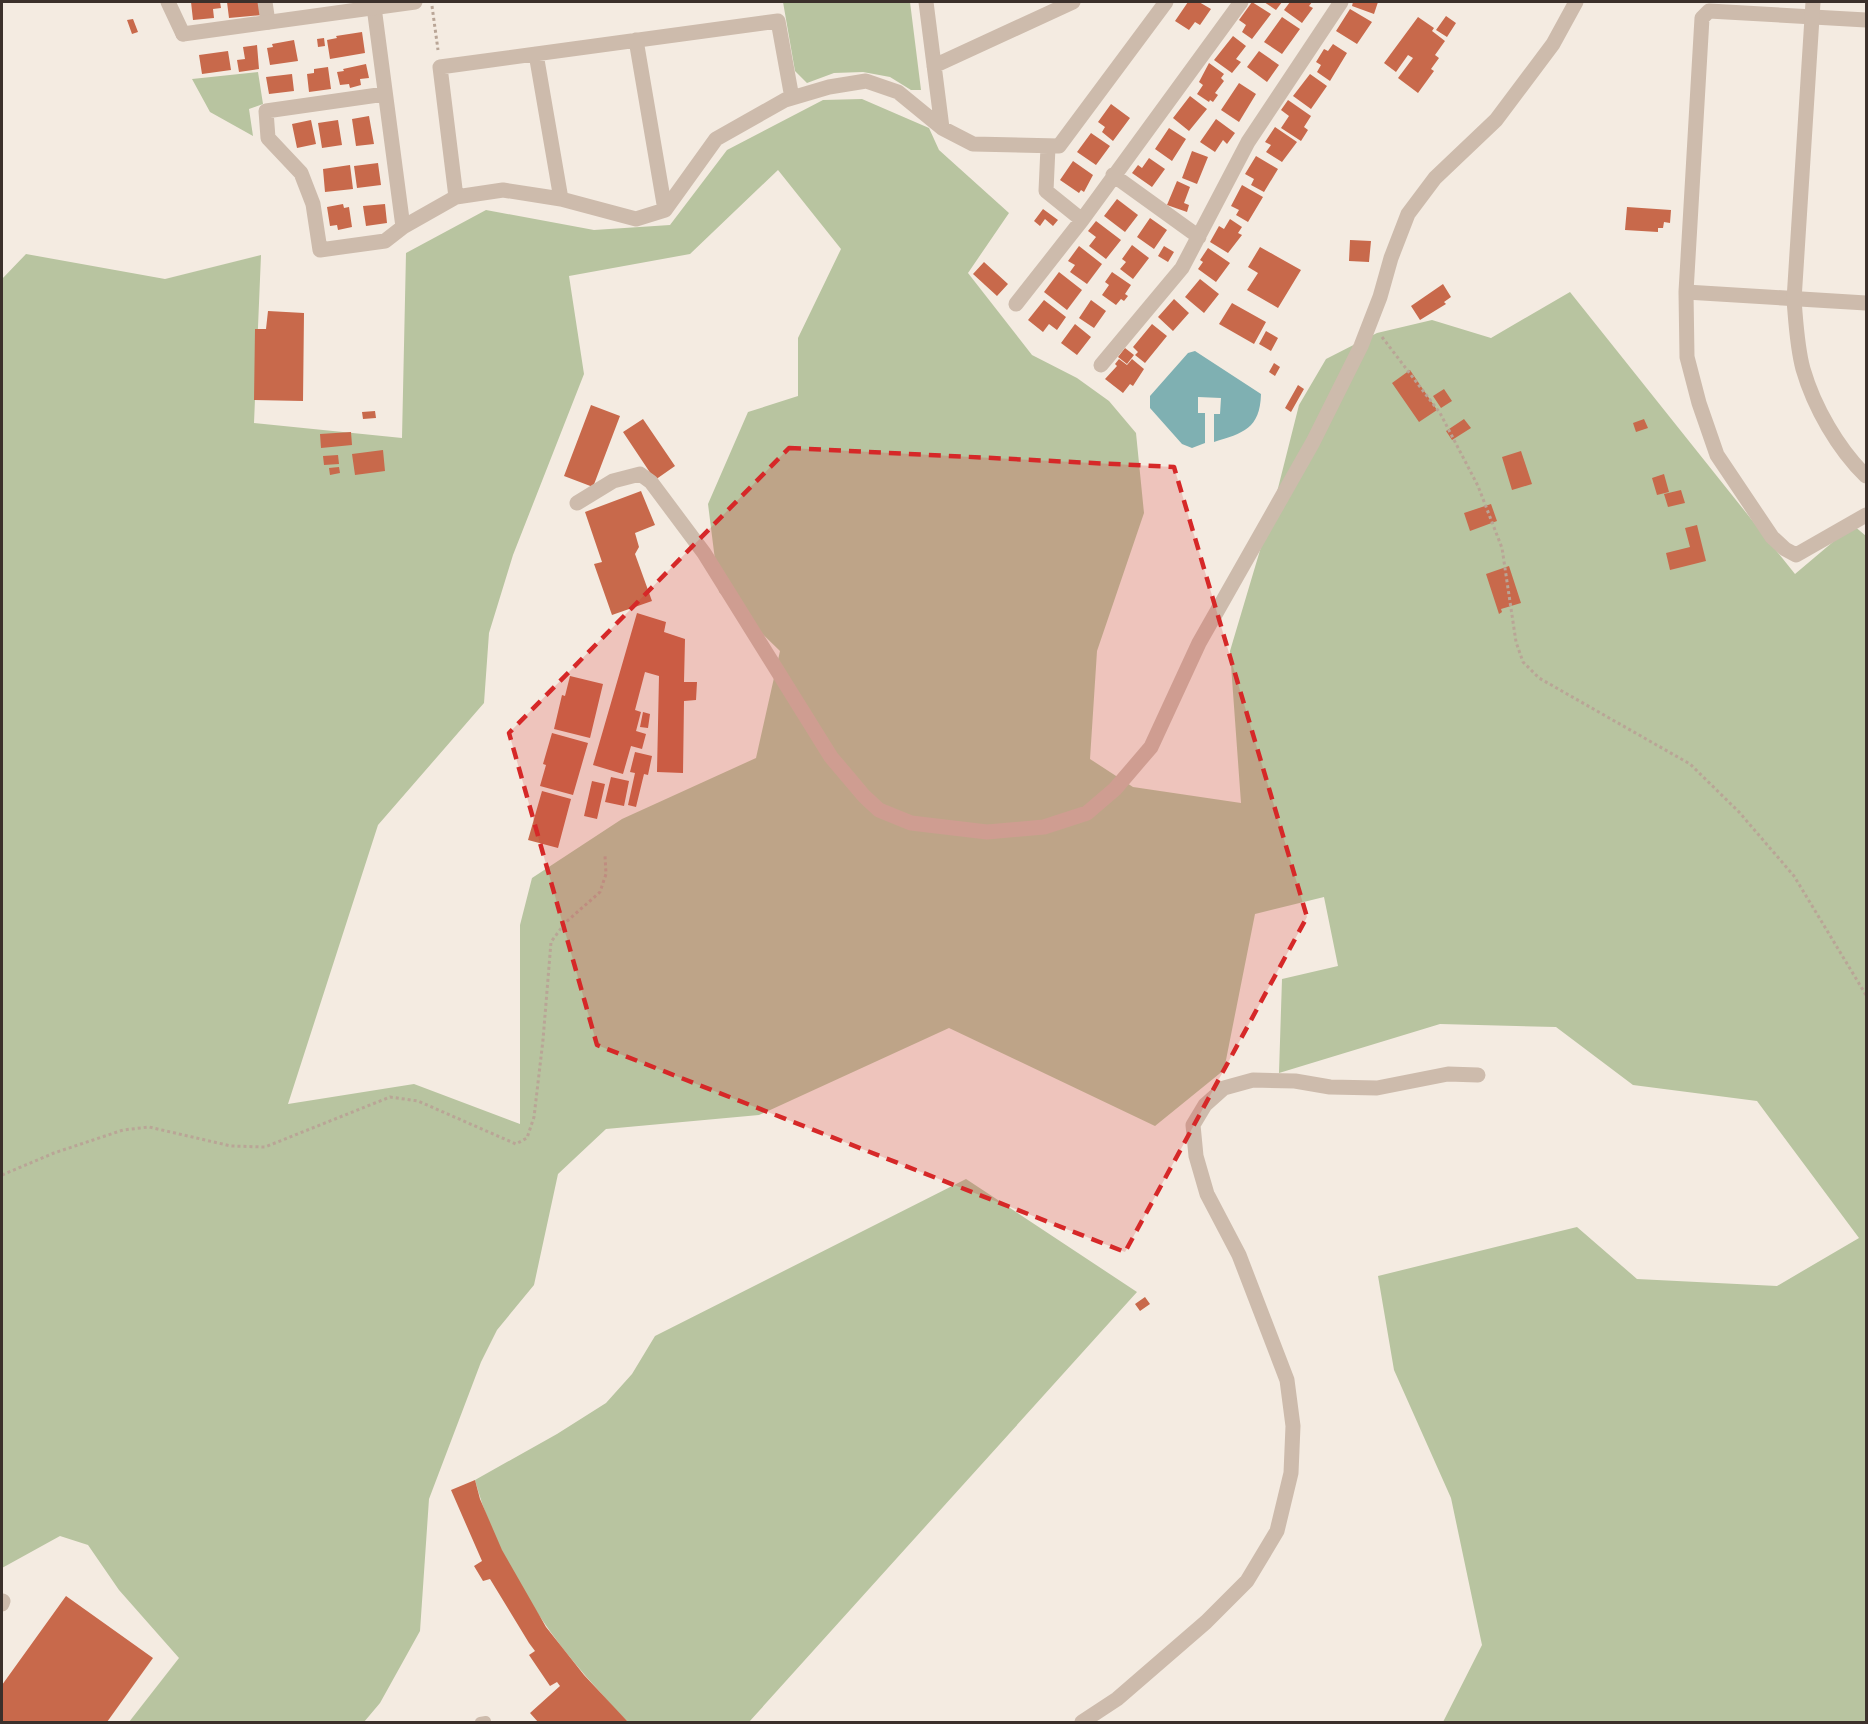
<svg xmlns="http://www.w3.org/2000/svg" width="1868" height="1724" viewBox="0 0 1868 1724" font-family="'Nunito Sans',sans-serif">
<style>
.green{fill:#b8c4a0;fill-rule:evenodd}
.water{fill:#7fb0b2}
.building{fill:#c8694b}
.lines{fill:none;stroke-linecap:round;stroke-linejoin:round}
.path{stroke:#b9a596;stroke-width:3;stroke-dasharray:3 3;stroke-linecap:butt}
.service{stroke:#cdbbac;stroke-width:10}
.minor{stroke:#cdbbac;stroke-width:15}
.tertiary{stroke:#cdbbac;stroke-width:15}
.marked{fill:#d62828;fill-opacity:0.2;stroke:#d62828;stroke-width:4.5;stroke-dasharray:12 8;stroke-linejoin:round}
</style>
<rect width="100%" height="100%" fill="#f4ebe1"/>
<path class="green" d="M783,2H910L921,90H911L890,77L863,72L834,73L807,83L795,71Z
M258,72L263,104L249,109L253,136L210,112L192,79Z
M862,99L929,128L939,150L1009,213L968,273L1032,355L1077,378L1109,401L1136,433L1144,513L1097,651L1090,759L1133,787L1241,803L1230,651L1275,500L1299,405L1326,359L1377,333L1432,320L1491,338L1570,292L1795,574L1853,525L1866,536V1722H1443L1482,1645L1451,1498L1394,1370L1378,1276L1577,1227L1637,1279L1777,1286L1859,1238L1757,1101L1633,1085L1556,1027L1440,1024L1279,1073L1282,979L1338,966L1324,897L1255,914L1224,1070L1155,1126L949,1028L759,1115L606,1129L558,1174L534,1285L497,1330L481,1362L429,1499L420,1631L380,1703L364,1722H129L179,1658L119,1590L88,1545L60,1536L2,1568V279L26,254L165,279L261,255L254,423L402,438L406,253L486,210L594,230L670,225L727,150L823,100ZM778,170L841,249L798,338V396L748,412L708,504L719,592L780,651L756,758L622,819L532,878L520,925V1124L414,1084L288,1104L378,825L484,703L489,633L513,555L584,374L569,276L690,254Z
M966,1179L1137,1292L749,1722H628C618,1713 609,1702 600,1692C545,1633 496,1558 475,1480L557,1434L606,1403L632,1374L655,1336Z"/>
<path class="water" d="M1195,351L1261,394C1260,429 1243,433 1214,442V414H1220L1221,398L1198,397V413H1205V443L1192,448L1182,444L1150,408V396L1188,353Z"/>
<path class="building" d="M191,2H220L221,8L213,9L214,18L193,20Z
M227,2H260L262,15L229,18Z
M1188,2H1199L1211,9L1200,25L1195,22L1189,30L1175,21Z
M1252,2L1271,14L1252,39L1242,32L1246,25L1239,20Z
M1264,2H1282L1276,10Z
M1290,2H1312L1309,6L1313,8L1302,23L1284,10Z
M1353,2H1378L1374,14L1352,6Z
M1350,9L1372,22L1357,44L1336,31Z
M1446,16L1456,23L1447,37L1436,30Z
M1282,17L1300,29L1282,54L1264,42Z
M1418,17L1434,28L1432,31L1445,41L1435,55L1439,58L1431,69L1434,71L1418,93L1398,78L1413,58L1408,55L1396,72L1384,63Z
M133,19L138,32L132,34L127,20Z
M362,32L365,53L330,59L327,40L337,38L336,36Z
M1233,36L1246,46L1236,59L1241,62L1232,73L1214,60Z
M324,38L325,46L318,47L317,39Z
M294,40L298,61L270,65L267,48L273,47L272,44Z
M1333,44L1347,53L1330,81L1317,72L1321,65L1316,62L1324,49L1328,51Z
M257,45L259,69L239,72L237,60L245,59L243,47Z
M228,51L231,70L202,74L199,55Z
M1259,51L1279,65L1267,82L1247,67Z
M1209,63L1224,74L1221,78L1224,81L1215,93L1218,95L1213,102L1210,100L1209,102L1197,94L1203,85L1199,82Z
M366,64L369,78L360,79L361,85L350,88L349,84L340,85L337,72L344,71L343,69Z
M328,67L331,89L309,92L307,74L314,73V69Z
M292,74L294,91L269,94L266,77Z
M1310,74L1327,86L1311,109L1293,96Z
M1239,83L1256,94L1239,122L1221,110Z
M1190,96L1207,109L1189,131L1173,118Z
M1288,100L1311,116L1304,127L1308,130L1301,141L1281,128L1289,116L1281,110Z
M1111,104L1130,118L1113,141L1102,132L1105,127L1098,122Z
M369,116L374,144L356,146L352,119Z
M1216,119L1235,133L1227,144L1223,140L1215,152L1200,142Z
M311,120L316,144L297,148L292,124Z
M338,120L342,145L322,148L318,123Z
M1275,127L1297,142L1282,162L1266,152L1271,145L1265,142Z
M1169,128L1186,139L1172,161L1155,149Z
M1091,133L1110,146L1096,165L1077,152Z
M1192,151L1208,157L1197,184L1182,178Z
M1256,156L1278,169L1264,192L1251,185L1254,179L1245,174Z
M1149,158L1165,169L1152,187L1132,173L1138,165L1142,168Z
M1073,161L1093,175L1084,192L1081,190L1079,193L1060,180Z
M378,163L381,185L357,188L354,166Z
M350,165L353,189L325,192L323,169Z
M1177,181L1190,187L1184,203L1189,205L1187,212L1167,205Z
M1242,185L1263,197L1248,222L1236,215L1239,210L1231,206Z
M1117,199L1138,215L1125,232L1104,216Z
M343,204L344,208L349,207L352,227L338,230L337,225L330,226L327,207Z
M385,204L387,223L366,226L363,206Z
M1627,207L1671,210L1670,223L1664,222L1663,228H1658V232L1625,230Z
M1043,209L1058,220L1053,226L1045,219L1040,226L1034,221Z
M1150,218L1167,230L1154,249L1137,237Z
M1230,219L1242,227L1238,233L1242,235L1228,253L1210,242L1219,226L1224,229Z
M1096,221L1121,240L1106,259L1089,246L1096,237L1088,231Z
M1350,240L1371,241L1369,262L1349,261Z
M1132,245L1149,258L1133,279L1120,269L1126,262L1122,259Z
M1079,246L1102,264L1087,284L1070,272L1075,265L1068,261Z
M1164,246L1174,252L1168,262L1158,256Z
M1260,247L1301,270L1278,308L1247,290L1258,273L1248,267Z
M1208,248L1230,263L1216,282L1198,269L1203,262L1200,260Z
M984,262L1008,284L997,296L973,274Z
M1059,272L1082,290L1067,310L1044,292Z
M1112,272L1131,285L1125,294L1128,296L1124,301L1121,299L1116,305L1102,295L1109,285L1105,282Z
M1200,279L1219,294L1204,313L1185,297Z
M1443,284L1451,297L1444,302L1446,304L1420,320L1411,306Z
M1174,299L1189,313L1173,331L1158,317Z
M1044,300L1066,317L1057,330L1049,324L1043,332L1028,320Z
M1091,300L1106,311L1094,328L1079,318Z
M1232,303L1266,322L1254,344L1219,324Z
M268,311L304,313L303,401L254,400L255,329H266Z
M1075,324L1091,337L1077,355L1061,343Z
M1152,324L1167,336L1145,363L1135,355L1138,352L1133,347Z
M1266,331L1278,338L1271,351L1259,344Z
M1125,348L1134,355L1127,364L1118,357Z
M1119,359L1127,365L1132,359L1144,369L1133,386L1130,384L1123,393L1105,379L1117,366L1115,364Z
M1274,363L1280,367L1275,376L1269,372Z
M1410,370L1437,410L1419,422L1392,383Z
M1298,385L1304,389L1291,412L1285,408Z
M1444,389L1452,401L1441,408L1433,396Z
M591,405L620,416L593,487L564,476Z
M375,411L376,418L363,419L362,412Z
M643,419L675,466L655,480L623,432Z
M1464,419L1471,428L1452,440L1446,431Z
M1644,419L1648,428L1636,432L1633,423Z
M351,432L352,445L321,448L320,434Z
M383,450L385,471L355,475L352,454Z
M1521,451L1532,484L1512,490L1502,457Z
M338,455L339,464L324,465L323,456Z
M339,467L340,473L330,475L329,468Z
M1664,474L1669,492L1657,495L1652,478Z
M1681,490L1685,503L1668,507L1664,494Z
M641,491L655,525L635,533L639,547L635,554L652,601L612,615L594,564L602,562L585,512Z
M1491,504L1497,521L1470,531L1464,513Z
M1697,525L1706,561L1670,570L1666,553L1690,547L1685,528Z
M1509,566L1521,603L1501,609L1502,612L1499,614L1486,574Z
M637,613L666,622L664,632L685,639L684,682H697L696,700L684,701L683,773L657,772L659,676L645,672L635,710L641,712L636,731L646,734L642,749L631,746L623,774L593,765Z
M570,676L603,684L590,738L554,729L562,695L565,696Z
M643,712L650,714L648,728L640,727Z
M552,733L588,743L573,795L540,786L546,765L543,764Z
M635,752L652,756L648,775L644,774L636,807L628,805L635,773L630,772Z
M611,777L629,781L624,806L605,802Z
M592,781L605,784L597,819L584,816Z
M542,791L571,799L558,848L528,840Z
M1145,1297L1150,1304L1140,1311L1135,1304Z
M475,1480L480,1499L502,1550L546,1627L584,1675L628,1722H538L530,1713L560,1686L557,1682L550,1686L529,1655L535,1651L529,1643L490,1579L483,1581L474,1566L482,1561L451,1490Z
M66,1596L153,1658L107,1722H2V1685Z"/>
<g class="lines">
<path class="path" d="M432,6L438,50
M1382,337L1440,413L1478,486L1502,548L1516,642L1523,662L1539,678L1690,764L1739,812L1794,876L1866,995
M2,1175L54,1153L123,1130L149,1127L231,1146L265,1147L390,1097L418,1101L516,1144L527,1138L534,1117L543,1040L551,942L565,923L600,892L606,874L605,856"/>
<path class="service" d="M480,1722L486,1721"/>
<path class="minor" d="M168,2L183,34
M265,2L268,22
M926,2L942,128
M374,7L403,227
M1866,20L1709,11L1702,18L1686,292L1687,357L1699,403L1717,455L1772,537L1785,549L1796,555L1866,515
M636,40L665,210
M536,54L561,199
M934,66L1073,2
M385,94L266,111L268,138L301,173L313,204L320,250L385,241L403,227L456,197L503,190L561,199L636,219L665,210L716,139L785,100L829,87L866,81L898,92L942,128L973,144L1059,146L1166,2
M1048,147L1046,191L1082,220
M1113,175L1199,237
M456,197L440,67L778,21L792,98
M1686,292L1866,303
M1016,304L1082,220L1241,2
M1101,365L1182,268L1248,142L1341,2
M577,503L613,481L640,474L651,482L704,553L831,757L864,796L879,810L911,823L987,832L1044,827L1087,813L1115,789L1151,747L1199,643L1313,442L1361,346L1380,297L1391,258L1408,214L1435,178L1496,120L1553,44L1576,2
M2,1604L3,1601
M1082,1722L1117,1699L1206,1622L1247,1581L1277,1531L1291,1473L1293,1426L1287,1380L1239,1255L1207,1194L1196,1156L1193,1125L1205,1105L1224,1088L1253,1080L1295,1081L1330,1087L1377,1088L1448,1074L1478,1075"/>
<path class="tertiary" d="M1813,2L1794,300C1796,323 1797,347 1803,369C1814,407 1838,449 1866,476
M183,34L415,2"/>
</g>
<path class="marked" d="M789,448L1174,467L1307,917L1125,1252L597,1045L509,733Z"/>
<rect width="1868" height="1724" fill="none" stroke="#3b302b" stroke-width="6"/>
</svg>
